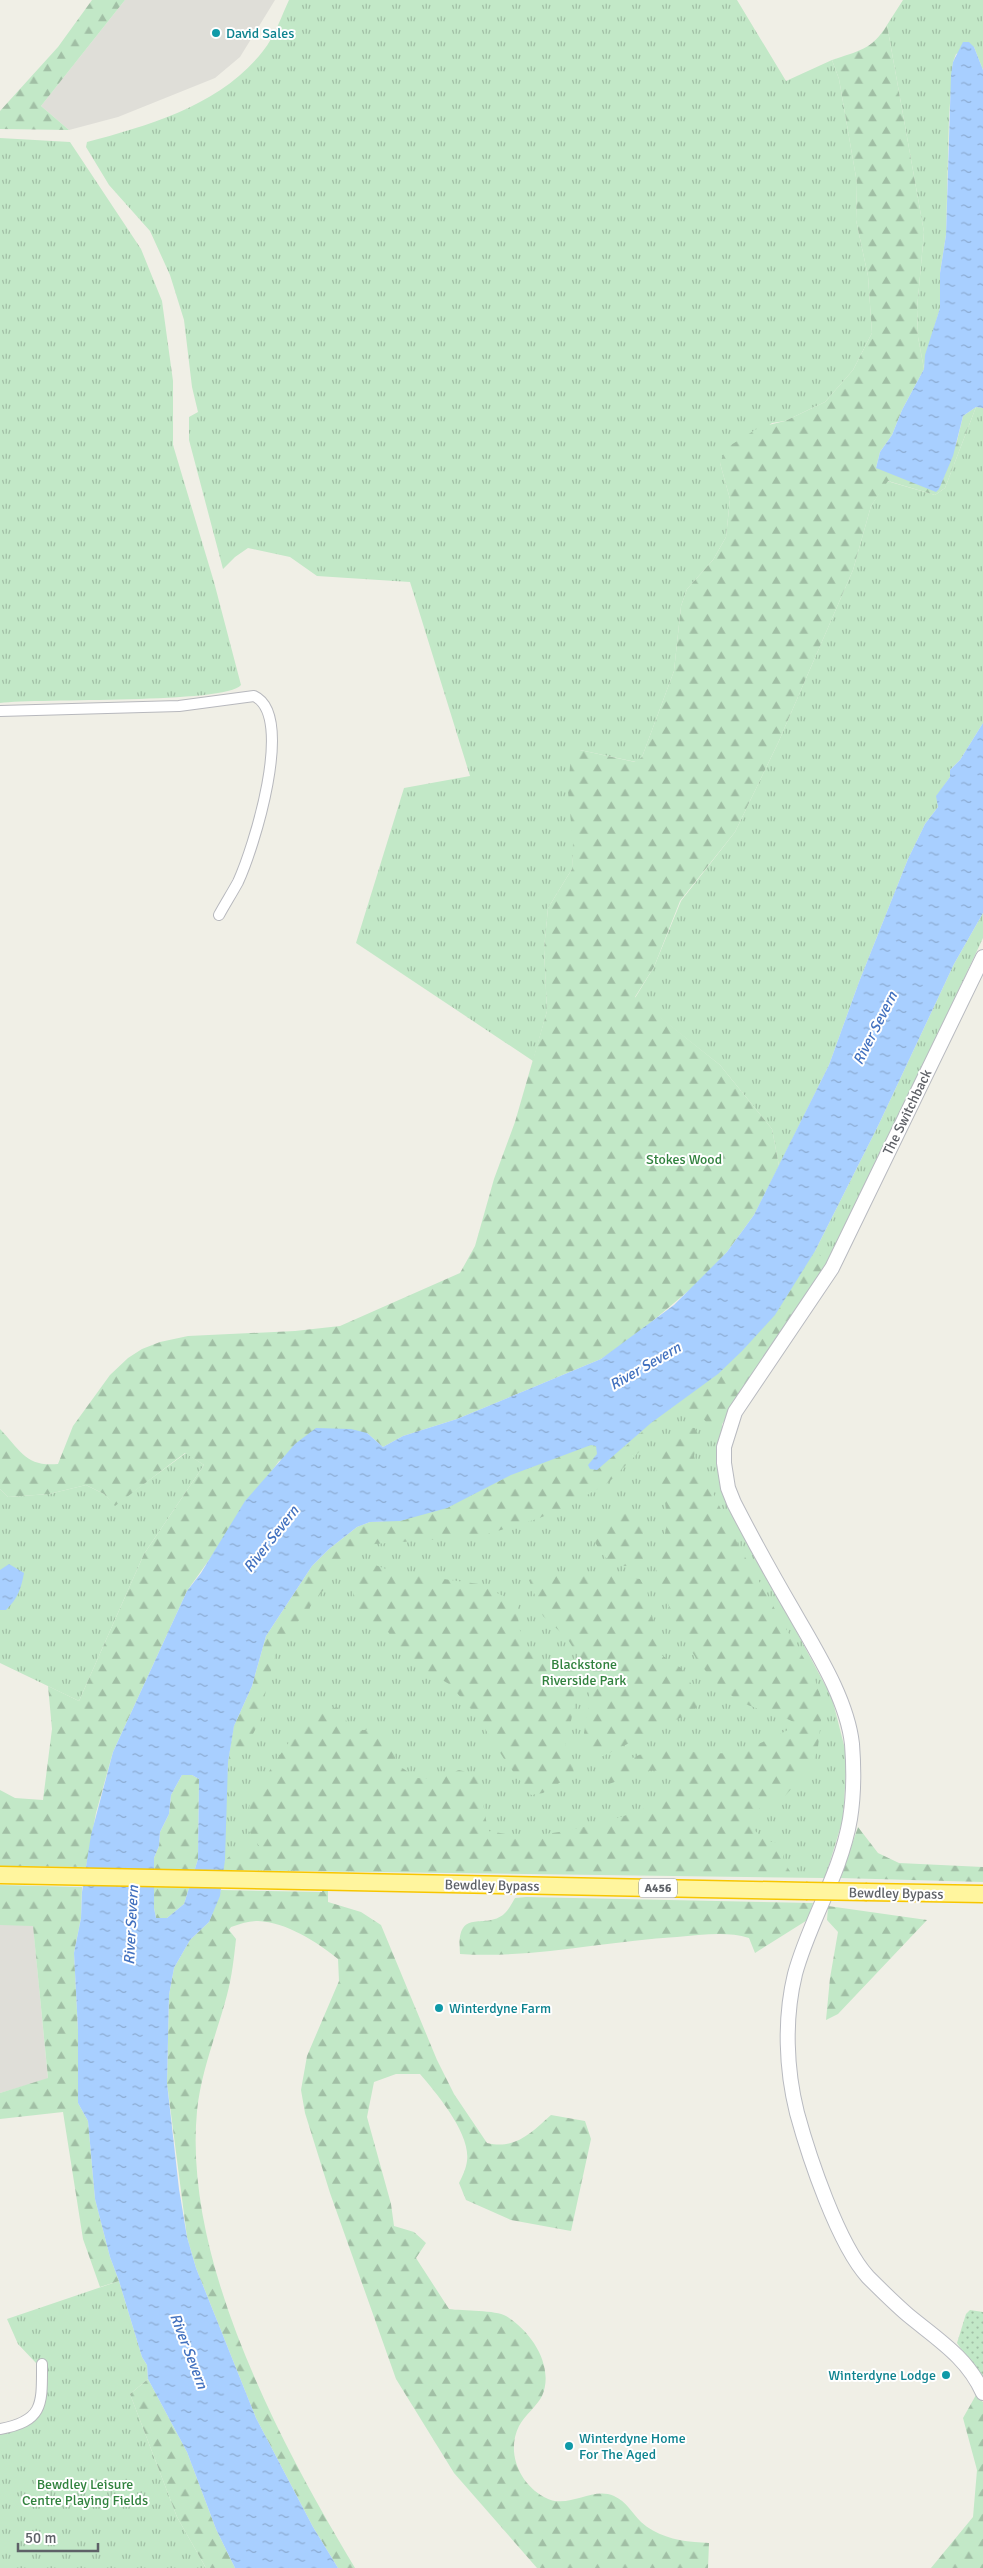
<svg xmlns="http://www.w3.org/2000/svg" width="983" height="2568" viewBox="0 0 983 2568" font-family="Signika,sans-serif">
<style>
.industrial{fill:#dfded8}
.grass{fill:url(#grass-tufts)}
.forest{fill:url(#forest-firs)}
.garden{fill:url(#garden-dots)}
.water{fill:url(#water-ripples);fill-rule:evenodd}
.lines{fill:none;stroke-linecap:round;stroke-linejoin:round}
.minor-casing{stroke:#b7b8bd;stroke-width:12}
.secondary-casing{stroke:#b8bac0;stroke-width:16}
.trunk-casing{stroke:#f7c600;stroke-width:19}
.minor{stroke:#fff;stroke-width:10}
.secondary{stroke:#fff;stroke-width:14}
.trunk{stroke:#fff59e;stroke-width:16}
.trunk-bridge-casing{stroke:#f7c600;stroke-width:19;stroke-linecap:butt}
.trunk-bridge{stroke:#fff59e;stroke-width:16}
.culture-dot{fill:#0f9aa8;stroke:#fff;stroke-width:2}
.labels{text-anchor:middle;stroke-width:4;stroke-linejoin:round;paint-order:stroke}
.shield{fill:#fff;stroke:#8e9095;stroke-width:1}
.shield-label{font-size:12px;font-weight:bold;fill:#5e6167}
.culture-label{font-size:14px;fill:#0d838f;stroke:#fff;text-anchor:start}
.street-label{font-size:14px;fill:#5e6167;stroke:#fff}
.park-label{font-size:14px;fill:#31823e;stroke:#fff}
.water-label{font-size:15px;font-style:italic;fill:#4271bf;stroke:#fff}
</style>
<defs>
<pattern id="grass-tufts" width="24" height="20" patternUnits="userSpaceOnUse" patternTransform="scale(1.25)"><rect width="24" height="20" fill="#c2e8c7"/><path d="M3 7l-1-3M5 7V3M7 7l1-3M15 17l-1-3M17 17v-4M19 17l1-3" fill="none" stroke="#a1bfa5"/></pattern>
<pattern id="forest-firs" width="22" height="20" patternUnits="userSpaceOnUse" patternTransform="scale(1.25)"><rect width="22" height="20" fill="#c2e8c7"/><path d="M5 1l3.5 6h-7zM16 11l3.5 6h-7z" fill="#a1bfa5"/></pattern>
<pattern id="garden-dots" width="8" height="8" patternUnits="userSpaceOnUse" patternTransform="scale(1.25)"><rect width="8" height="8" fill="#c2e8c7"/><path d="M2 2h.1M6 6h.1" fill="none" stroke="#a1bfa5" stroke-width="1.8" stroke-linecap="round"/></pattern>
<pattern id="water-ripples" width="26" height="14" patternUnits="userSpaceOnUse" patternTransform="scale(1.25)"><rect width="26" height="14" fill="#a8cfff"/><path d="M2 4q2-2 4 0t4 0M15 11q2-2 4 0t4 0" fill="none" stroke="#8cabd2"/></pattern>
</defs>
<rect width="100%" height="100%" fill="#f0efe6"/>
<path class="industrial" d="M125,0H275L240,57L215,78L118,117L69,130L41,106Z
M0,1925H33L48,2079L0,2093Z"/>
<path class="grass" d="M289,0H737L786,81L832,60L839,79L857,183L856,220L868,276L872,333L853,370L825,402L785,421L772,423L720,463L730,499L726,537L713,560L687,589L681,606L674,671L642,757L636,762L580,750L572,869L548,908L544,949L547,1011L533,1061L356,943L404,788L470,776L410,582L317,576L290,557L248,548L235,557L223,569L189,440V417L198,412L192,387L184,320L170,275L150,231L109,185L86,147L87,142C150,125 221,105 263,51C275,36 281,17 289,0Z
M903,0H983V70L974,47L956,54L953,62L949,117L946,235L940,273V308L926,355L924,369L918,337L917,309L924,232L887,25Z
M0,138L70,142L141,249L162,301L173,381V445L214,582L241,685C226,704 38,698 0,703Z
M976,407L983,408V723L960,760L950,770V777L937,796L938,807L925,824L908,859L859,982L829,1065L779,1166L772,1129L720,1065L635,998L654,967L681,901L735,832L778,743L853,570L871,506L887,481L935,495L945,488Z
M983,913V938L833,1257L722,1424L730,1507L832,1698L847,1757L843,1819L825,1878L222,1870L225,1860V1803L228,1762L234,1726L312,1566L815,1251L878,1126L954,964Z
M186,1453L204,1465L144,1554L79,1701L0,1663V1489L8,1497L49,1494L86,1485L104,1494L115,1505Z
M119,2281L142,2357L147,2365L148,2379L130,2394L177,2517L206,2568H0V2427L16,2424L35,2410L39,2372L36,2363L18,2344L7,2319Z"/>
<path class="forest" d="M92,0H125L41,106L69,130L0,129V111L58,47Z
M887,25L924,232L917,309L918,337L924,369L902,410L892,435L880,452L876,468L956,445L963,416L976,407L945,488L935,495L888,481L871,506L853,570L778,743L735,832L680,901L654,967L635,997L720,1065L772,1129L779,1166L754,1215L727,1252L699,1282L630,1340L601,1359L457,1419L403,1436L383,1447L367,1433L279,1461L187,1591L113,1752L96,1813L86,1867L0,1866V1790L15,1798L43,1800L52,1729L48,1686L79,1701L144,1554L204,1465L185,1453L115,1506L104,1494L86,1485L49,1494L8,1497L0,1489V1429C21,1451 26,1467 58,1464L73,1426L110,1375L128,1358L142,1349L160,1342L188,1336L295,1331L340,1326L460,1273L475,1246L494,1179L515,1122L547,1011L544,949L548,908L572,869L573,843L568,792L571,753L580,750L635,762L642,757L674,671L681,606L687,589L713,560L726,537L730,499L720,463L726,448L760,427L785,421L825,402L853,370L872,333L868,276L856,220L857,183L839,79L832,60C858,51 872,50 887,25Z
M815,1251L829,1264L745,1385L722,1424H708L699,1414L681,1412L661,1425L641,1450L608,1483L566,1507L537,1519L481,1536L375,1544L349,1548L330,1582L277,1648L264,1697L265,1711L242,1755L228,1762L234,1726L252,1686L266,1636L312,1566L329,1549L357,1527L370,1522L400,1521L447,1508L511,1475L591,1445L596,1446L597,1454L624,1448L775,1315Z
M682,1427L695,1428L698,1434L694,1456L698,1474L711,1489L740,1548L793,1641L812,1671L823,1703L818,1747L813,1764L785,1796L753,1812L752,1828L766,1841L781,1843L784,1862L793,1876L222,1870C225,1851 244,1850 259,1846L246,1827L250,1802L275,1762L306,1718L337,1707L354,1732L374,1728L390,1742L398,1765L417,1778L434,1779L459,1770L478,1775L488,1831C501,1833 517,1837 530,1836C567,1833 662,1813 684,1782L673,1770L645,1771L609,1784L606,1778L608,1772C622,1764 636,1754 653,1751C672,1747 703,1755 726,1753C750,1750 776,1736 798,1725C779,1712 754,1711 735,1698C700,1675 679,1632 664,1594C662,1587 657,1579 656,1572C654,1557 670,1533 667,1513C661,1471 639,1459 682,1427Z
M623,1507L643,1530V1561C618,1574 603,1560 593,1538L603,1522Z
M370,1563L394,1572L479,1584L517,1603C521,1657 525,1654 575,1672L574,1708L564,1751L573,1766L574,1774L543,1793L531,1795L506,1762L477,1716L449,1684L407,1659L384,1626L363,1621C351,1592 346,1586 370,1563Z
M540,1574L607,1575L640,1579L647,1591L660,1654L681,1668L701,1699L694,1711L601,1757L588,1750L584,1733L589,1703L590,1675L567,1638L543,1616L529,1580Z
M182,1775H192L199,1779L198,1859L184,1904L167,1918H156L154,1908V1858L159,1846L160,1832L169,1814L171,1795Z
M858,1827L878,1853L899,1863L983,1867V1882L840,1878Z
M0,1885L82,1887L81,1918L74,1953L78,2030V2103L88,2121L95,2199L110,2257L119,2281L100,2287L83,2239L63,2112L0,2119V2093L48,2078L33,1926L0,1925Z
M323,1888H328V1902L361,1912L381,1925L437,2060L454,2094L487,2143C515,2150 531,2133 551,2115L585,2121L591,2139L571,2231L511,2220L466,2200L459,2183C462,2177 466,2169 467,2161C471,2134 437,2094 420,2074H396L374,2082L367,2117L391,2204L394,2226L414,2232L426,2243L416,2258L449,2309C463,2311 496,2310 506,2316C531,2331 555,2366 542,2396C537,2406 525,2415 519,2426C506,2452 519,2483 544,2497C568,2511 591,2486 614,2496C627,2502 632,2513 641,2522C660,2539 685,2542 709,2543L708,2568H537L454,2473L396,2379L330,2193L305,2113L301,2090L307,2056L339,1981L338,1959C317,1942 286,1922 258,1921C248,1921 240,1924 231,1927L229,1930L236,1939C234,1958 232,1976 227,1995C217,2033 201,2071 197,2111C183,2261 280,2443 355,2568H338L313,2527L256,2418L196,2268L187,2237L167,2083L169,1995L174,1968L190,1940L209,1922L221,1890L322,1892Z
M515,1898L526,1897L813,1903L809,1919L755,1953L749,1938C726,1931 702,1935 677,1937C605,1941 532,1959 460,1954C456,1905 484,1931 504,1914C508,1911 512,1903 515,1898Z
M828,1906L927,1920L838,2014L826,2020L830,1978L838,1932L827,1920Z
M148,2379L187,2452L216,2529L235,2568H206L177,2517L130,2394Z
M976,2395L983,2402V2568H931L973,2517L977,2470L963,2418Z"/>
<path class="garden" d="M970,2310L983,2312V2377L979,2375L957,2343L966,2314Z"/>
<path class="water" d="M963,42H969L974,47L983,70V408L976,407L963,416L953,456L939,489L936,492L876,468L880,452L892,435L902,410L924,369L925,355L940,308V273L946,235L951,75L953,62Z
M983,723V913L954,964L878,1126L815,1251L775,1315L742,1351L718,1374L651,1423L597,1470L590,1469L588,1465L597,1454L596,1446L591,1445L511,1475L447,1508L400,1521L370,1522L357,1527L329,1549L312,1566L266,1636L252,1686L234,1726L228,1762L225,1860L220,1896L209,1922L190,1940L174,1968L169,1995L167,2083L179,2189L187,2237L196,2268L256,2418L313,2527L338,2568H235L216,2529L187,2452L148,2379L147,2365L142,2357L119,2281L110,2257L95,2199L88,2121L78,2103V2030L74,1953L81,1918L82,1892L91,1835L113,1752L187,1591L201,1573L245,1501L295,1444L316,1428L351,1429L367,1433L383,1447L403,1436L457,1419L601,1359L674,1305L727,1252L754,1215L829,1065L859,982L908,859L925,824L938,807L936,796L950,777V770L960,760ZM182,1775H192L199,1779L198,1859L184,1904L167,1918H156L154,1908V1858L159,1846L160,1832L169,1814L171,1795Z
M9,1564L24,1573C21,1589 18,1598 6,1610H0V1570Z"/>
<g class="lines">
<g class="minor-casing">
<path id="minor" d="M0,711L179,706L254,696C296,715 253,850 238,882C232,893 225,904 219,915
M0,2429C44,2421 42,2404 42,2364"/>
</g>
<g class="secondary-casing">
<path id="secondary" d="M983,957L832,1268L735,1412L724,1447V1463L728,1488L734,1503C753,1540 773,1576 794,1612C816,1651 847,1699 852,1744C854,1769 854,1794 850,1819C841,1873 809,1922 795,1974C784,2019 786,2069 797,2113C809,2157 838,2244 868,2277C881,2290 894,2303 908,2315C937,2339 967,2357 983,2393"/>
</g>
<g class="trunk-casing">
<path id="trunk" d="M0,1875L806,1891
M867,1892L983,1894"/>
</g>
<use href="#minor" class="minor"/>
<use href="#secondary" class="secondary"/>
<use href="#trunk" class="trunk"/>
<g class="trunk-bridge-casing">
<path id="trunk-bridge" d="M806,1891L867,1892"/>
</g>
<use href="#trunk-bridge" class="trunk-bridge"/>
</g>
<g class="culture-dot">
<circle cx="216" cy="33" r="5"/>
<circle cx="439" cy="2008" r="5"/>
<circle cx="946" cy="2375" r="5"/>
<circle cx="569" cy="2446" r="5"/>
</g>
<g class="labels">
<rect class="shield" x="639" y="1878.5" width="38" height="19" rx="4"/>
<g class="shield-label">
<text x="658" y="1892">A456</text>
</g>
<g class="culture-label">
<text x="226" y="38">David Sales</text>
<text x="449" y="2013">Winterdyne Farm</text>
<text x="936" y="2380" text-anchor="end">Winterdyne Lodge</text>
<text x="579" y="2443">Winterdyne Home<tspan x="579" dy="16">For The Aged</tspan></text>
</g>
<g class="street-label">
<text transform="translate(907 1112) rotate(-64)" y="5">The Switchback</text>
<text transform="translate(492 1885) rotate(1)" y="5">Bewdley Bypass</text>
<text transform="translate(896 1893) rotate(1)" y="5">Bewdley Bypass</text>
</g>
<g class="park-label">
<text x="684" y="1164">Stokes Wood</text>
<text x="584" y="1669">Blackstone<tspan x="584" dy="16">Riverside Park</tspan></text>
<text x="85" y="2489">Bewdley Leisure<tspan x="85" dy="16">Centre Playing Fields</tspan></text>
</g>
<g class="water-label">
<text transform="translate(875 1028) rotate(-63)" y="5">River Severn</text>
<text transform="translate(645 1366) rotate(-30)" y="5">River Severn</text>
<text transform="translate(271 1539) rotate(-52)" y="5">River Severn</text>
<text transform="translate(131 1925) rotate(-87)" y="5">River Severn</text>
<text transform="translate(189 2351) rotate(69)" y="5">River Severn</text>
</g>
</g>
<path d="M18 2543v8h80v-8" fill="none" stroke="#5e6167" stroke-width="2.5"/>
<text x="25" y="2543" font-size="15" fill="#5e6167" stroke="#ffffff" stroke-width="4" paint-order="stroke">50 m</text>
</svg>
